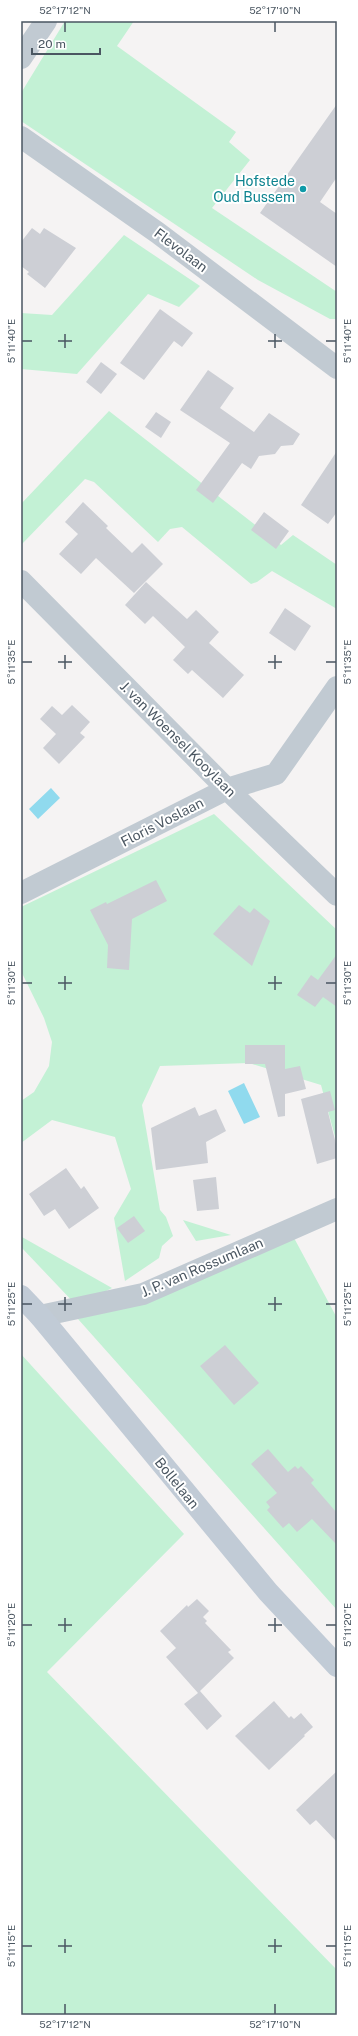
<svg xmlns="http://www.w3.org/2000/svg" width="358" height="2036" viewBox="0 0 358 2036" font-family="'Public Sans',sans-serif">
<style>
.green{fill:#c3f1d5}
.water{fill:#90daee}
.building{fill:#cdcfd5}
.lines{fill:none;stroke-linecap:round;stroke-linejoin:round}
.street{stroke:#c1cad2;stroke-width:22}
.secondary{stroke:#c1cbd6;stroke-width:22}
.ticks{fill:none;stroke:#4a5661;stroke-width:1.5}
.culture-dot{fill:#0f9aa8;stroke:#fff;stroke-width:1.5}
.labels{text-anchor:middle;stroke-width:4;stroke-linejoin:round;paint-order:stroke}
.culture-label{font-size:14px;fill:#0d838f;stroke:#fff;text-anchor:end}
.street-label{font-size:14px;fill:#4a5661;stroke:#fff}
.neatline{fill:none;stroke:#4a5661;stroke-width:1.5}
.ticks-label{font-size:10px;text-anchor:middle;fill:#4a5661}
</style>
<rect width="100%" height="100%" fill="#f5f3f3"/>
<path class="green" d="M65,21H134L117,46L236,132L229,142L250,160L212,208L337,292V319H330L258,280L21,121V93Z
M124,235L200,286L179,307L148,294L77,374L21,369V313L52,315Z
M109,411L281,545L293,535L337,565V609L272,571L257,582L251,584L182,527L170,529L158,542L94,482L85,479L21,545V504Z
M214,814L337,930V1144L321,1085L249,1063L160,1066L142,1105L160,1210L166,1217L173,1236L162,1246L159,1258L125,1281L114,1218L131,1189L115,1137L52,1120L21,1143V1101L34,1092L49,1066L52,1042L44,1018L21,971V907Z
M183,1220L231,1235L196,1241Z
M286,1223L337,1318V1610L78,1319Z
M21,1235L22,1237L112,1288L77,1306L21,1247Z
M21,1354L184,1534L47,1672L337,1970V2015H21Z"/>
<path class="water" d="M51,788L60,798L38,819L29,809Z
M244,1083L260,1117L244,1124L228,1091Z"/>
<path class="building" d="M337,104V177L320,202L337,214V267L260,213Z
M32,228L40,234L44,228L76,248L45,288L27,274L29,272L21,266V242Z
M160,309L193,333L182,347L174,341L144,380L120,363Z
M101,362L117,374L101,394L86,382Z
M208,370L234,388L220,408L254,432L269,413L300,434L293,445L281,446L275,454L259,456L251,469L242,463L213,503L196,490L230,443L180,410Z
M156,412L171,422L161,438L145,427Z
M337,451V512L328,524L301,505Z
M83,502L108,526L106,528L132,553L142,543L163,564L134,593L96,558L81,574L59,554L78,534L65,522Z
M264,512L289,531L276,549L251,530Z
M146,582L187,619L196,610L219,632L209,643L244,675L223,698L192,670L188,674L173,660L185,647L153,616L145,624L125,605Z
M285,608L311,626L295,651L269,633Z
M72,705L90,722L80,733L85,737L59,764L43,748L56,734L40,719L52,706L62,715Z
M156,880L167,901L132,919L129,970L107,968L108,945L90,910L106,902L107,904Z
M239,905L250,913L254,908L270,921L252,966L213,934Z
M337,954V1007L323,997L315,1007L297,995L311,975L318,980Z
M245,1045H285V1069L300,1066L306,1089L285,1094V1116L278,1117L265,1064H245Z
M330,1091L335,1110L328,1112L337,1148V1158L317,1164L301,1099Z
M195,1107L199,1116L216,1109L226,1131L206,1142L208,1163L156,1170L151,1128Z
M66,1168L81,1189L84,1186L99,1208L69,1229L55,1209L44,1216L29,1194Z
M216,1177L219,1209L197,1211L193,1180Z
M134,1216L145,1231L128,1243L117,1228Z
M225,1345L259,1383L234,1405L200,1366Z
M268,1449L288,1472L295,1466L298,1469L301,1466L314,1480L311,1483L337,1513V1545L312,1519L297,1532L289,1523L283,1528L267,1510L270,1507L266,1502L277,1493L251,1464Z
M197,1599L209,1611L203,1617L207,1621L205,1623L231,1650L228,1652L234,1658L200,1691L222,1716L207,1730L184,1704L198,1693L166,1657L176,1648L160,1631L187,1605L188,1607Z
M274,1701L289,1718L291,1716L294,1719L301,1713L313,1727L304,1735L305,1736L269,1770L235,1736Z
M337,1771V1842L316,1820L310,1825L296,1810Z"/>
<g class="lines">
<path class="street" d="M21,58L46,21
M21,137L158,233L337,368
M21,581L227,789L337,895
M21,893L227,789L276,774L337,687
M40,1316L143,1294L337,1209"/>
<path class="secondary" d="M21,1296L40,1316L268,1592L337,1666"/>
</g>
<path class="ticks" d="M65,22V32M275,22V32M65,334V348M275,334V348M22,341H32M58,341H72M268,341H282M326,341H336M65,655V669M275,655V669M22,662H32M58,662H72M268,662H282M326,662H336M65,976V990M275,976V990M22,983H32M58,983H72M268,983H282M326,983H336M65,1297V1311M275,1297V1311M22,1304H32M58,1304H72M268,1304H282M326,1304H336M65,1618V1632M275,1618V1632M22,1625H32M58,1625H72M268,1625H282M326,1625H336M65,1939V1953M275,1939V1953M22,1946H32M58,1946H72M268,1946H282M326,1946H336M65,2004V2014M275,2004V2014"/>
<circle class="culture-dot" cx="303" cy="189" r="4"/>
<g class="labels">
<g class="culture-label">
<text x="295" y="186">Hofstede<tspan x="295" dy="16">Oud Bussem</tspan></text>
</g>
<g class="street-label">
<text transform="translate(181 250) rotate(37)" y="5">Flevolaan</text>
<text transform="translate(178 739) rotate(45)" y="5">J. van Woensel Kooylaan</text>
<text transform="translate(162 822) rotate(-27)" y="5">Floris Voslaan</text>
<text transform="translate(202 1267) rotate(-23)" y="5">J. P. van Rossumlaan</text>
<text transform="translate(177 1483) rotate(51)" y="5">Bollelaan</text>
</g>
</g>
<rect width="358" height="2036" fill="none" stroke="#ffffff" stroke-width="44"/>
<path d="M32 48v6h68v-6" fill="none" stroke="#4a5661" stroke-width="2"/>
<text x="38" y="48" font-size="12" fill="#4a5661" stroke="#ffffff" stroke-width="3" paint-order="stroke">20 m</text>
<rect x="22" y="22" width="314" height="1992" class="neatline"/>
<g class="ticks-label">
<text x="65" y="14">52°17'12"N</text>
<text x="275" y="14">52°17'10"N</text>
<text transform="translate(347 341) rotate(-90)" y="4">5°11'40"E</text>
<text transform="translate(11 341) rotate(-90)" y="4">5°11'40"E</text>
<text transform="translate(11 662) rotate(-90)" y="4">5°11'35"E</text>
<text transform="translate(347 662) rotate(-90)" y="4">5°11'35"E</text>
<text transform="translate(347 983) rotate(-90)" y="4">5°11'30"E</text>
<text transform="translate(11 983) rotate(-90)" y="4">5°11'30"E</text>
<text transform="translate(11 1304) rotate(-90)" y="4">5°11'25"E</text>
<text transform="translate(347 1304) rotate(-90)" y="4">5°11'25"E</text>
<text transform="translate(11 1625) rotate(-90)" y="4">5°11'20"E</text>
<text transform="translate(347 1625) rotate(-90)" y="4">5°11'20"E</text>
<text transform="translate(11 1946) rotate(-90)" y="4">5°11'15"E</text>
<text transform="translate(347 1946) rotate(-90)" y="4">5°11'15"E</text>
<text x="65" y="2028">52°17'12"N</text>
<text x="275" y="2028">52°17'10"N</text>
</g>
</svg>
